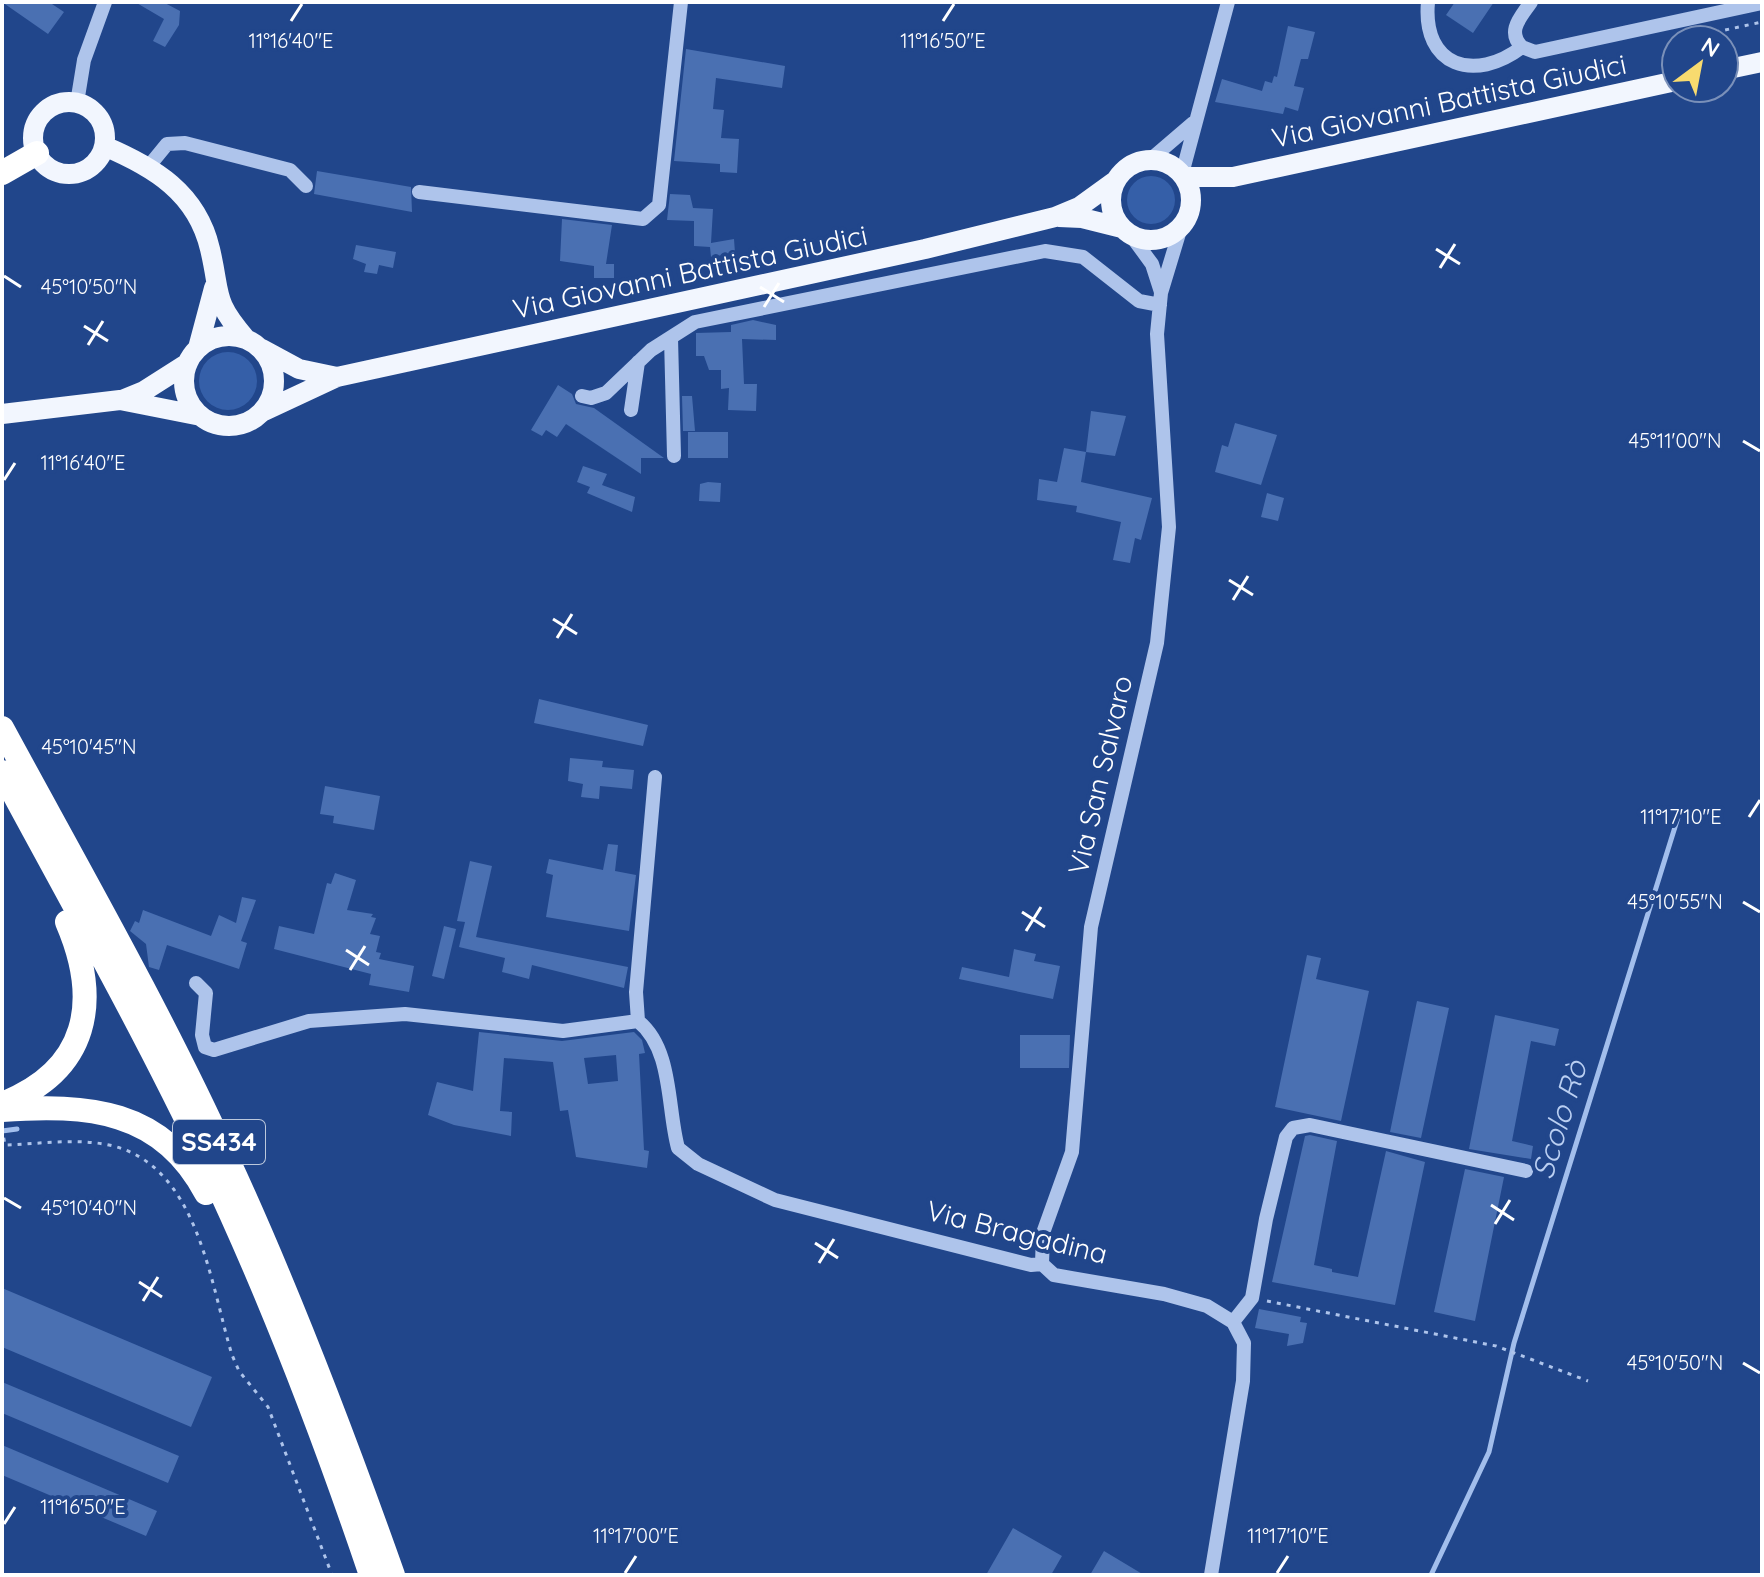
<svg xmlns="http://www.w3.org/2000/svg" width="1764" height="1577" viewBox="0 0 1764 1577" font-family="Quicksand,sans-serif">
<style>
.green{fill:#355fa8}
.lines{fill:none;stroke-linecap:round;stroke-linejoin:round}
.stream{stroke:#a2beec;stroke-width:5}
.building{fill:#4a70b2;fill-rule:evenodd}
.path{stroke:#aec4eb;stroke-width:3;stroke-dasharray:4 6;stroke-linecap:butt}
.minor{stroke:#aec4eb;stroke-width:14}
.major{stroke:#f2f6fe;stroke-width:20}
.highway{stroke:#fff;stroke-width:24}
.ticks{fill:none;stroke:#fff;stroke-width:3}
.labels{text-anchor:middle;stroke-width:8;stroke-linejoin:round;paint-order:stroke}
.shield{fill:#21468b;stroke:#bcc8dc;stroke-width:2}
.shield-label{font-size:26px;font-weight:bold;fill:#fff}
.street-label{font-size:28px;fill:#fff;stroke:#21468b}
.water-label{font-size:30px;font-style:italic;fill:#bacff2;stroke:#21468b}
.ticks-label{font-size:20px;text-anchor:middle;fill:#fff;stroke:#21468b;stroke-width:8;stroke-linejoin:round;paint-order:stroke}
</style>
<rect width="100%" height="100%" fill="#21468b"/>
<path class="green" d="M1127 200a24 24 0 1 1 48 0a24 24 0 1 1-48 0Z
M199 381a29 29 0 1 1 58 0a29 29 0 1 1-58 0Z"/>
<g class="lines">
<path class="stream" d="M2,1131L17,1129
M1431,1575L1489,1452L1514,1343L1680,811"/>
</g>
<path class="building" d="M2,2H49L64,12L48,34Z
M135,2H163L180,11L179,25L165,47L153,41L164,19Z
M1455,2H1494L1473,33L1446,15Z
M1288,26L1315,32L1308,59H1301L1294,86L1304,88L1298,111L1285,107L1283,114L1215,102L1222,79L1262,91L1265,81L1272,83L1274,76L1277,77Z
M686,49L785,66L782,88L716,78L713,109L724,110L721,138L739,139L737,173L720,172V164L674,161Z
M317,171L411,187L412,212L314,194Z
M670,194L690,195L693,208L713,209L711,243L734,239L735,253L711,257L710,247L694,246V221L667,220Z
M562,219L612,225L606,264H614V278H594V266L560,261Z
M356,245L396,252L393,268L379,265L377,274L364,272L366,264L353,259Z
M753,320L776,325V340L742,339L744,384H757L756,411L728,410L729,388L721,389V370H709L704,356H696V333L731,332V325Z
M558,385L572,394L576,404L594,408L664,458H641V474L566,424L557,437L546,430L542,436L531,430Z
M682,396H692L695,431H683Z
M1091,411L1126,416L1115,456L1086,452Z
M1235,423L1277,435L1261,485L1215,472L1222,445L1228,447Z
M688,432H728V458H688Z
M1064,448L1086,452L1081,482L1152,498L1141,540L1135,538L1130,563L1113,560L1121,522L1076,512L1077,506L1037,500L1039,479L1057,482Z
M583,466L607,474L602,485L635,497L632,512L587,493L590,487L577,482Z
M708,482L721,483L720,502L699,501L700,484Z
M1267,493L1284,498L1278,521L1261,517Z
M539,699L648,725L643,746L534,723Z
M570,758L603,761L602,767L634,770L632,789L600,786L599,799L581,797L583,784L568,781Z
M325,786L380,796L374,830L333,823L334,816L320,814Z
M608,844L618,845L615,871L636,875L629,931L546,917L553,875L546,873L549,859L603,870Z
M470,861L492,866L476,937L628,967L624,988L532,965L529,979L502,972L505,958L459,947L465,922L457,921Z
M335,873L356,880L347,910L373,914L371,917L376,918L370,934L380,936L376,952L381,953L379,959L414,966L409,992L369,985L371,974L274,949L279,926L314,934L327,883L331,884Z
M242,897L256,900L241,941L247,943L239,969L167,945L159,970L149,967L146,944L130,931L135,921L139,923L143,910L211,936L219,915L236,923Z
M444,926L456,929L444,979L432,976Z
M1014,949L1036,954L1034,961L1060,966L1053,999L959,979L962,967L1009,977Z
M1307,955L1321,958L1316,979L1369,991L1341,1121L1275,1107Z
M1417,1001L1449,1008L1421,1138L1390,1132Z
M1495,1015L1559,1029L1555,1046L1531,1041L1512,1141L1533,1146L1531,1159L1469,1149Z
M479,1032L562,1041L634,1032L642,1040L645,1053L639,1054L644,1150L649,1151L647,1168L576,1157L568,1110L560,1111L553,1062L504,1058L500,1111L512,1112L511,1136L454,1125L428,1115L437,1082L473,1091ZM616,1055L618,1081L588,1084L584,1058Z
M1020,1035H1070L1069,1068H1020Z
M1310,1135L1337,1141L1314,1265L1332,1269V1272L1358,1277L1386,1151L1425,1162L1395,1305L1272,1282L1305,1136Z
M1465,1169L1504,1177L1475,1321L1434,1312Z
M2,1288L212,1377L191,1427L2,1347Z
M1259,1309L1301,1317L1300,1322L1307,1323L1303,1343L1287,1346L1289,1334L1255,1328Z
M2,1382L179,1456L168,1483L2,1413Z
M2,1445L157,1511L146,1536L2,1475Z
M1013,1528L1062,1556L1051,1575H986Z
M1104,1551L1144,1575H1090Z"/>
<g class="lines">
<path class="path" d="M1696,33L1702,35L1762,22
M2,1128L5,1145C39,1144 75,1138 109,1145C198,1164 210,1283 232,1355L239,1371L268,1407L332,1575
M1267,1301L1496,1346L1588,1381"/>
<path class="minor" d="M1428,2C1422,67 1475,83 1522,47L1535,52L1762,3
M1522,47C1506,31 1521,17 1531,2
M77,103L84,60L105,2
M1151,159L1193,123
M149,166L167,144L185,143L290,170L306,186
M1182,174L1228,2
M419,192L643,219L659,205L681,2
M1130,234L1152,264L1161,292
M671,338L674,456
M582,396L591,398L606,393L651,350L695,322L1045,251L1083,257L1139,301L1160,305
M631,410L638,362
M196,983L206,993L202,1035L205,1047L214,1050L309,1021L405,1014L563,1031L638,1021C673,1049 667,1108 678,1148L698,1164L775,1200L1031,1265L1042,1264L1054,1275L1164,1294L1207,1306L1233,1322L1244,1343L1243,1381L1211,1575
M638,1021L636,992L655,777
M1042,1264L1043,1233L1072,1152L1091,927L1157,643L1169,527L1157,334L1161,293L1181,227
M1233,1322L1252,1298L1266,1219L1286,1137L1293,1128L1310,1125L1526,1171"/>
<path class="major" d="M1724,70L1762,62
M33 138a36 36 0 1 1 72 0a36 36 0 1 1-72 0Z
M104,146C154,167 197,193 210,249C221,295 212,300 246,339
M1111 200a40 40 0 1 1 80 0a40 40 0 1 1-80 0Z
M1184,177H1233L1676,81
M1059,217L1082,218L1122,228
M184 381a45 45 0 1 1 90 0a45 45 0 1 1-90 0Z
M198,348L214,288
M262,349L299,369L337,377
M122,400L144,391L188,363
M262,412L337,377L925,249L1055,217L1079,207L1115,181
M2,414L120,400L201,416"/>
<path class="highway" d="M2,173L37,153
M2,728C79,870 160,1011 227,1158C290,1294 343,1434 393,1575
M2,772C72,902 145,1031 208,1164C271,1297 324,1436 371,1575
M2,1104C89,1070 101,1001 67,922
M2,1110C87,1104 162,1109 206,1193"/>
</g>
<path class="ticks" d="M291,21L302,4M943,21L954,4M1436,249L1460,264M1440,268L1455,244M4,276L21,287M760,287L784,302M764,307L779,283M84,326L108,341M88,345L103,321M1743,441L1760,451M4,480L15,463M1229,580L1253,595M1233,600L1248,576M553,619L577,634M557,638L572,614M4,737L21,747M1749,817L1760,800M1743,902L1760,912M1022,912L1045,927M1026,931L1041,907M346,950L369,965M350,970L365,946M4,1198L21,1208M1491,1205L1514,1220M1495,1224L1510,1200M815,1243L838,1258M819,1263L834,1239M139,1282L162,1297M143,1301L158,1277M1743,1363L1760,1373M4,1524L15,1507M625,1573L636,1556M1277,1573L1288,1556"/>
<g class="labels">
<rect class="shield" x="173" y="1120" width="92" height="44" rx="6"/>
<g class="shield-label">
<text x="219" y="1151">SS434</text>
</g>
<g class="street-label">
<text transform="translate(1449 101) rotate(-12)" y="10">Via Giovanni Battista Giudici</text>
<text transform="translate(690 272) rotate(-12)" y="10">Via Giovanni Battista Giudici</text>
<text transform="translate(1100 775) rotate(-77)" y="10">Via San Salvaro</text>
<text transform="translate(1017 1232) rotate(14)" y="10">Via Bragadina</text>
</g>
<g class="water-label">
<text transform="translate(1560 1120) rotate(-73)" y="10">Scolo Rò</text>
</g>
</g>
<g class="ticks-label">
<text x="291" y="48">11°16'40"E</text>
<text x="943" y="48">11°16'50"E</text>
<text x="89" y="294">45°10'50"N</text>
<text x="1675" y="448">45°11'00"N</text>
<text x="83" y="470">11°16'40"E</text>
<text x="89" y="754">45°10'45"N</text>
<text x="1681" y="824">11°17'10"E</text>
<text x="1675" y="909">45°10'55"N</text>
<text x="89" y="1215">45°10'40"N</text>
<text x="1675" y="1370">45°10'50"N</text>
<text x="83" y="1514">11°16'50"E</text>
<text x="636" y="1543">11°17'00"E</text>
<text x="1288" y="1543">11°17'10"E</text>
</g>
<rect width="1764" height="1577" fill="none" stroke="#ffffff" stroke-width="8"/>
<g transform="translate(1700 64) rotate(32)"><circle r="38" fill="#21468b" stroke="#7a90b9" stroke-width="2"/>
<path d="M0-6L14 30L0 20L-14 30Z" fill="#f8db6f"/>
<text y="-12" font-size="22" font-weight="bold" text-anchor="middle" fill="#ffffff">N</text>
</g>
</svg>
